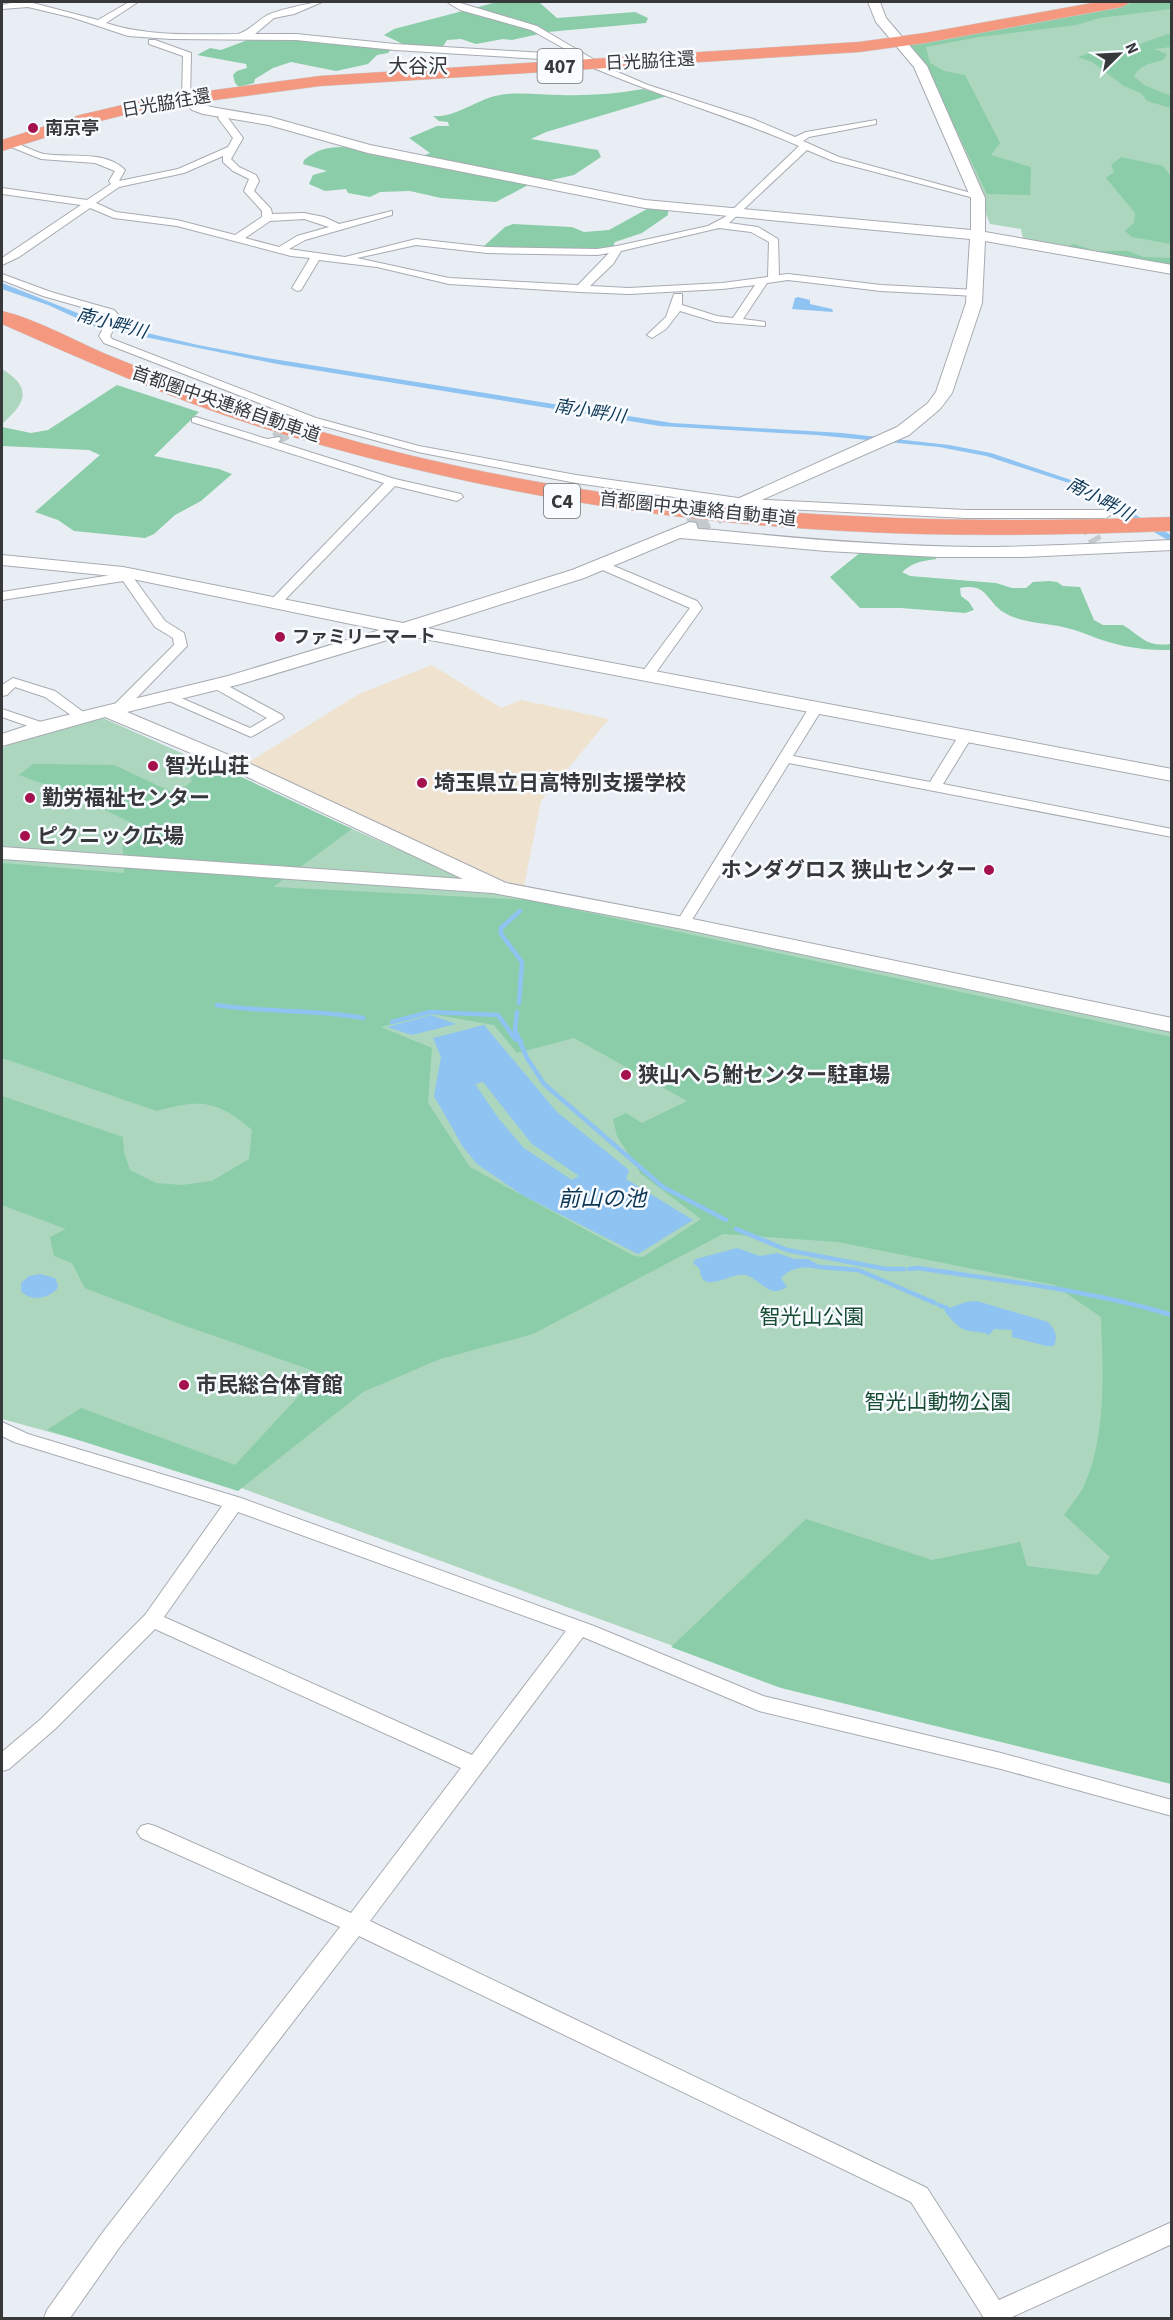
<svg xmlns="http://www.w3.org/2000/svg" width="1173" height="2320" viewBox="0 0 1173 2320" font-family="'Source Sans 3','Noto Sans JP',sans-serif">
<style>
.education{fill:#efe2ce}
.green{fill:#add6be}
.forest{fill:#8acda8;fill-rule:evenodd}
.water{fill:#8ec3f2;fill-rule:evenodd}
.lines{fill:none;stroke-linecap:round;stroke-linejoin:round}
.stream{stroke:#8ec3f2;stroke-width:4.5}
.street-tunnel{stroke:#c5cacf;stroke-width:13;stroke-dasharray:13 6;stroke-linecap:butt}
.secondary-tunnel{stroke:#c5cacf;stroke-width:19;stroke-dasharray:19 9;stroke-linecap:butt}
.street-casing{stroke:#a7abb1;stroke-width:2}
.secondary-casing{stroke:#a7abb1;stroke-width:2}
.highway-casing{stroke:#cbcbcc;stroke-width:1}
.street{fill:#fff;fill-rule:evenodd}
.secondary{fill:#fff;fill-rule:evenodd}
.highway{fill:#f4987f;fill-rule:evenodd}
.poi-dot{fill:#a5114c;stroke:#f8fbff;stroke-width:2}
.labels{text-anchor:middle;stroke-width:5;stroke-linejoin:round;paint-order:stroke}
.far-street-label{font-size:18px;fill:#36383a;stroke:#f8fbff}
.far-poi-label{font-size:18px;font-weight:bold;fill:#36383a;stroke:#f8fbff;text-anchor:start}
.far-water-label{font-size:18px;font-style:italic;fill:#0c3654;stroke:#f8fbff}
.far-quarter-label{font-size:20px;fill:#36383a;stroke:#f8fbff}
.shield{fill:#f8fbff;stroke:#707275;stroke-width:1.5}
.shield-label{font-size:20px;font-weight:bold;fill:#36383a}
.poi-label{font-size:21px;font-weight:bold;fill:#36383a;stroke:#f8fbff;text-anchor:start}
.park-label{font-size:21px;fill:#184c33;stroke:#f8fbff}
.water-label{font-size:22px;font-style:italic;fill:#0c3654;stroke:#f8fbff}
</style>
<rect width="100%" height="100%" fill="#e9eef4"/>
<path class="education" d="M432,665L501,708L521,700L609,719L541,801L524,886L484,876L246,764L359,694Z"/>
<path class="green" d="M1171,2V263L1023,239L1021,229L990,224L919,45Z
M2,369C33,388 26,403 2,424Z
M103,718L465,879L1171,1029V1781L769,1681L203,1474L2,1419V748L32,734Z"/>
<path class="forest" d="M497,2H541L540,3L557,18L635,12L648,18L646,23L548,32L512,40L503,39L476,44L461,39L447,40L442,48L407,46L384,35L394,29Z
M1136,2H1171V9L1100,18L1076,25L979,37L926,47L930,63L944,71L965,75L1000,143L991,155L1031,167L1030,195L987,194L922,59L911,51L908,43Z
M1171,33V47L1154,49L1167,54L1163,60C1152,63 1139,65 1134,76L1144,85L1171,96V108L1147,101L1141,93L1124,86L1092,62L1078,57L1086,54H1112Z
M253,38L294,39L391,49L388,53L377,55L368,64L336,71L291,62L273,68L255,79L254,83L239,87L235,83L233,75L237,71L247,68L246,64L197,55L210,48L221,50Z
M643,89L667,96L546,132L531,139L598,150L601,157L574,175L528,185L496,202L441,198L410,191L380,192L370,197L348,193L346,189L325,191L309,184L313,175L327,171L303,164L304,160C343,126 393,171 430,153L409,138L437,126H449L448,122L439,121L433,116C454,118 475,101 495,96C517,91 537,95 560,95C588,96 615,94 643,89Z
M1121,157L1163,166L1171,177V244L1132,237L1125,231L1134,223L1135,213L1106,178L1114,172L1111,165Z
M652,208L668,211V215L642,233L615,242L613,247L598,249H492L484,246L505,227L513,224L572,227L584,232L609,230L647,209Z
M1074,244L1095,251H1128L1143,257L1171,258V266L1067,247Z
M117,385L199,412L154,456L219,469L232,474L201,501L175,515L154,534L145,538L74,531L58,520L35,512L100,455L89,450L2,446V427L31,433L48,430Z
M861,552L936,556V559C923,561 913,562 902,572L910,576L996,583L1012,588H1026L1033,582L1049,581L1057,582L1063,586L1080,587L1094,620L1103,625H1123C1142,637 1146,647 1171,644V650C1153,650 1134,649 1116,644C1098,640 1082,631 1063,627C1045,623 1021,623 1005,613C986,602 988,582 960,588L961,596L969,602L974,610L965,613L901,608H860L830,577Z
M201,758L352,829L273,887L529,900L1171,1037V1784L781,1688L671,1647L806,1519L932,1560L1020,1542L1027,1566L1098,1575L1110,1557L1064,1515C1070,1506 1078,1497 1083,1488C1107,1436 1103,1372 1101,1317L1054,1285L838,1242L723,1234L533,1334L440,1359L363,1392L238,1491L47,1430L81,1408L235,1465L320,1373L180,1324L85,1288L72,1263L54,1256L50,1237L66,1229L2,1205V1096L123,1137L124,1152L130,1170L156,1183L182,1185L212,1181L249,1159L252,1130C217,1100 200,1099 157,1111L2,1058V863L124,873L122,832L134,824L76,796L19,775L33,764L114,765L176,794L192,781L186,765ZM431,1014L494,1025L517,1053L574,1038L687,1101L642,1123L626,1113L613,1119L617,1136L641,1174L701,1219L643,1257L634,1256L470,1167L428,1103L432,1048L381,1027Z"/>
<path class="water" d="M2,283L100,322L198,345L267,358L672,423L842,433L949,445L991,453L1080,483L1171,535V542L1072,484L986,456L939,447L816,435L660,426L277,364L96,327L48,305L2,289Z
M798,297L810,300V304L832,309L833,312L792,309L795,298Z
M431,1015L456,1024L412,1035L387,1027Z
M484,1025L557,1112L629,1170L626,1179L693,1220L638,1254L522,1195L477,1164L463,1147L434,1096L441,1057L433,1038ZM483,1082L532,1144L579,1176L572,1180L524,1148L499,1119L475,1084Z
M737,1248L760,1256L777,1253L795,1259H808L821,1266L819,1269C806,1266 790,1267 781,1278L787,1287C768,1300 760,1277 744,1275C730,1273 701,1296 700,1269L693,1263L696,1259Z
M40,1274L55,1278L58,1285L57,1289C47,1299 31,1302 21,1291V1283L29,1276Z
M977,1301L1048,1322C1055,1330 1058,1335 1054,1346H1046L1012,1337V1330L994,1329L989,1335C982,1331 978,1333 970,1331C958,1330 951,1319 944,1310L966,1302Z"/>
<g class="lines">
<path class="stream" d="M519,1003L522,962L501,934V928L520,911
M217,1005C265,1013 315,1009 363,1018
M517,1012L515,1030L527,1058L544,1084L663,1187L726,1220
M392,1022L430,1012L498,1015L515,1039L521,1041
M736,1229L787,1250L886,1269H904
M820,1267L858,1270L935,1303
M909,1269L918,1268C1003,1281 1090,1290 1172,1315
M939,1305L947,1308"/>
<path class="street-tunnel" d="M275,439L302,425
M1084,521L1096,542"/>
<path class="secondary-tunnel" d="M690,527L732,508"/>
<g class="street-casing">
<path id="street" d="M15,2H29L98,20L129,2H138L106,23C148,37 195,34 238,34C250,30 256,22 266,16C273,11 313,2 322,2L294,14L274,18L255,34H296L395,44L576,55L531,30L460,10L447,2H457L537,26L593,59L589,62L395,50L296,40L171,39L128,36L74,18L28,7L2,9V5Z
M149,40H155L191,53L190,100L182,98L183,56L149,44Z
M592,61L648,85L753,119L795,137L806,132L876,120V124L809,137L803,141L839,157L982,196V200L833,161L807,150L729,223L758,227L778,239L779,275L788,274L881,285L976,290L981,293L976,296L881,291L788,280L767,283L743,319L765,322V326L716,322L680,311L666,329L652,338L647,335L666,317L674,294H682V305L717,316L733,318L755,285L722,289L629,294L580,292L449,284L377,267L319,260L301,290L297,291L292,288L310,258L291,256L177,226L114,218L90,208L19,257L2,265V258L81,205L2,194V188L87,200L111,184L109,181L115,171L95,163L41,159L6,145L4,143L9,140C21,144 32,151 44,154C69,158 106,150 125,170L119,181L178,169L228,147L233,138L218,118L222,113H228V118L243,138L231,159L239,167L256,175L259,181L254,191L271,209L272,214L304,213L324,217L339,224L392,211V215L305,240L289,249L345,257L416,239L487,247L597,249L617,246L708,226L725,217L799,146C730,116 658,96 589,66V62ZM223,156V162L233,171L249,179L244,191L262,211V217L235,235L177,220L116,212L96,203L119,187L184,173ZM304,219L329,227L297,236L279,247L245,238L270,221ZM719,228L751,232L769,242L768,277L722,283L629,288L590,286L613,264L621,251ZM416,245L487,253L597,255L609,253L578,285L449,278L357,258Z
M2,274L51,292L114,310L120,317L110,336L112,339L316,418L419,446L576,475L745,499L966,510H1106L1112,514L1106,518H966L745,507L576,483L418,452L308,422L104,343L99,336L109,317L106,314L43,296L2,280Z
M196,417L267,439L279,437L281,439L278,442L395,479L461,494L463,497L457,501L395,486L278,607H270L268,604L270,601L384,483L192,422V418Z
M602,561L697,601L702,608L652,678H642L640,675L690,608L598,568L596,565Z
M123,568L127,569L165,621L184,633L187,646L124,711L119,712L112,708L114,705L174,645L173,638L155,627L123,581L2,600V592L118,574L119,569Z
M13,678L55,691L90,717L88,720H78L45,697L15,687L7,695L2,696V685Z
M217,680L282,715L284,718L251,737L160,697L167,693L172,694L250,728L267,718L212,687L210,684L212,681Z
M817,702L824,706L793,756L930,782L961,732L966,731L973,735L943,784L1172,829V837L789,763L690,923L683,927L678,926L676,923L812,703Z
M2,709L47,724L49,727L42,731L2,717Z
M2,1422L28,1434L241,1498L594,1626L763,1696L1001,1753L1172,1800V1816L1001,1769L759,1711L583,1637L370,1921L927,2188L999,2300L1172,2222V2244L1010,2318H984L911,2202L359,1936L119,2248L70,2318H44L47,2310L103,2232L340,1927L141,1838L137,1832L141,1826L148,1824L155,1826L351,1913L461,1768L155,1629L55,1729L9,1769L2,1771V1752L41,1719L145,1615L222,1506L14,1442L2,1436ZM238,1512L566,1631L472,1755L164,1617Z"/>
</g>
<g class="secondary-casing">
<path id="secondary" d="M868,2H880L886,18L927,66L985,198V232L1172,265V274L985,241L982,303L952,393L940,409L909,435L732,513L726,512L723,508L726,504L897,427L928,403L936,392L966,303L970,239L645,208L368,153L269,125L203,114L192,110L180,98L182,95H192L202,104L211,107L270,117L370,145L645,200L971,230V198L914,67L876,22Z
M690,522L696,523L698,529L715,530C802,539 888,546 975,547C1041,547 1106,543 1172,540V550L1024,557H938L826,551L680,538L584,578L427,628L1172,769V781L404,635L241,684L127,712L255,766L506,883L683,917L1172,1018V1032L683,929L493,893L2,859V847L463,879L241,774L105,717L2,746V734L35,723L228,676L380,630L123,577L2,565V555L123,567L403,623L572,570Z"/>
</g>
<g class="highway-casing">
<path id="highway" d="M1098,2H1130L1122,7L925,43L859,52L320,86L148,109L92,123L2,151V140L80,115L148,99L320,76L859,42L925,33Z
M2,311C36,319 75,341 108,355C175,382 242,408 312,429C592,512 881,528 1172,517V531C1063,535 955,537 846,531C661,522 477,490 300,439C197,410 99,367 2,324Z"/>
</g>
<use href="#street" class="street"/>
<use href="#secondary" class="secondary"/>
<use href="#highway" class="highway"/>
</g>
<g class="poi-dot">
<circle cx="33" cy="128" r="6"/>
<circle cx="280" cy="637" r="6"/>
<circle cx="153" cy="766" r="6"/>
<circle cx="422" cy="783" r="6"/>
<circle cx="30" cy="798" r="6"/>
<circle cx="25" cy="836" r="6"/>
<circle cx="989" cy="870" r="6"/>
<circle cx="626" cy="1075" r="6"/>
<circle cx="184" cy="1385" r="6"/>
</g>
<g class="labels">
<g class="far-street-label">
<text transform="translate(650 61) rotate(-3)" y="6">日光脇往還</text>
<text transform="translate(166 103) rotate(-10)" y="6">日光脇往還</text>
<text transform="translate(226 404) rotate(19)" y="6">首都圏中央連絡自動車道</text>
<text transform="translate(698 509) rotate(6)" y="6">首都圏中央連絡自動車道</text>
</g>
<g class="far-poi-label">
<text x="45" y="134">南京亭</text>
<text x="292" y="643">ファミリーマート</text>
</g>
<g class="far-water-label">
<text transform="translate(112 323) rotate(15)" y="6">南小畔川</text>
<text transform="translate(590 411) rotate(9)" y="6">南小畔川</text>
<text transform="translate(1100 499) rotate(28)" y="6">南小畔川</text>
</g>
<g class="far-quarter-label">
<text x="418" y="73">大谷沢</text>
</g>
<g class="shield">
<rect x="537.5" y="49" width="45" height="34" rx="4.5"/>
<rect x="544" y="484" width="36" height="34" rx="4.5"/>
</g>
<g class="shield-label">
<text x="560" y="73">407</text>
<text x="562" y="508">C4</text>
</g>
<g class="poi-label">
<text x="165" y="773">智光山荘</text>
<text x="434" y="790">埼玉県立日高特別支援学校</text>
<text x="42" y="805">勤労福祉センター</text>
<text x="37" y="843">ピクニック広場</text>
<text x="977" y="877" text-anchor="end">ホンダグロス 狭山センター</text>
<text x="638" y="1082">狭山へら鮒センター駐車場</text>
<text x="196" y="1392">市民総合体育館</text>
</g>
<g class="park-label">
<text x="812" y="1324">智光山公園</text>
<text x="938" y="1409">智光山動物公園</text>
</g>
<g class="water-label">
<text x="602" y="1206">前山の池</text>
</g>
</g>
<rect width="1173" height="2320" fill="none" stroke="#36383a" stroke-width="6"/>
<g transform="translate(1119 54) rotate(66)" stroke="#f8fbff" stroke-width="4.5" paint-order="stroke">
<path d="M0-4.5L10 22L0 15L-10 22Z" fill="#36383a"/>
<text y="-9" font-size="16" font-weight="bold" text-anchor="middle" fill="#36383a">N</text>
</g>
</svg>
